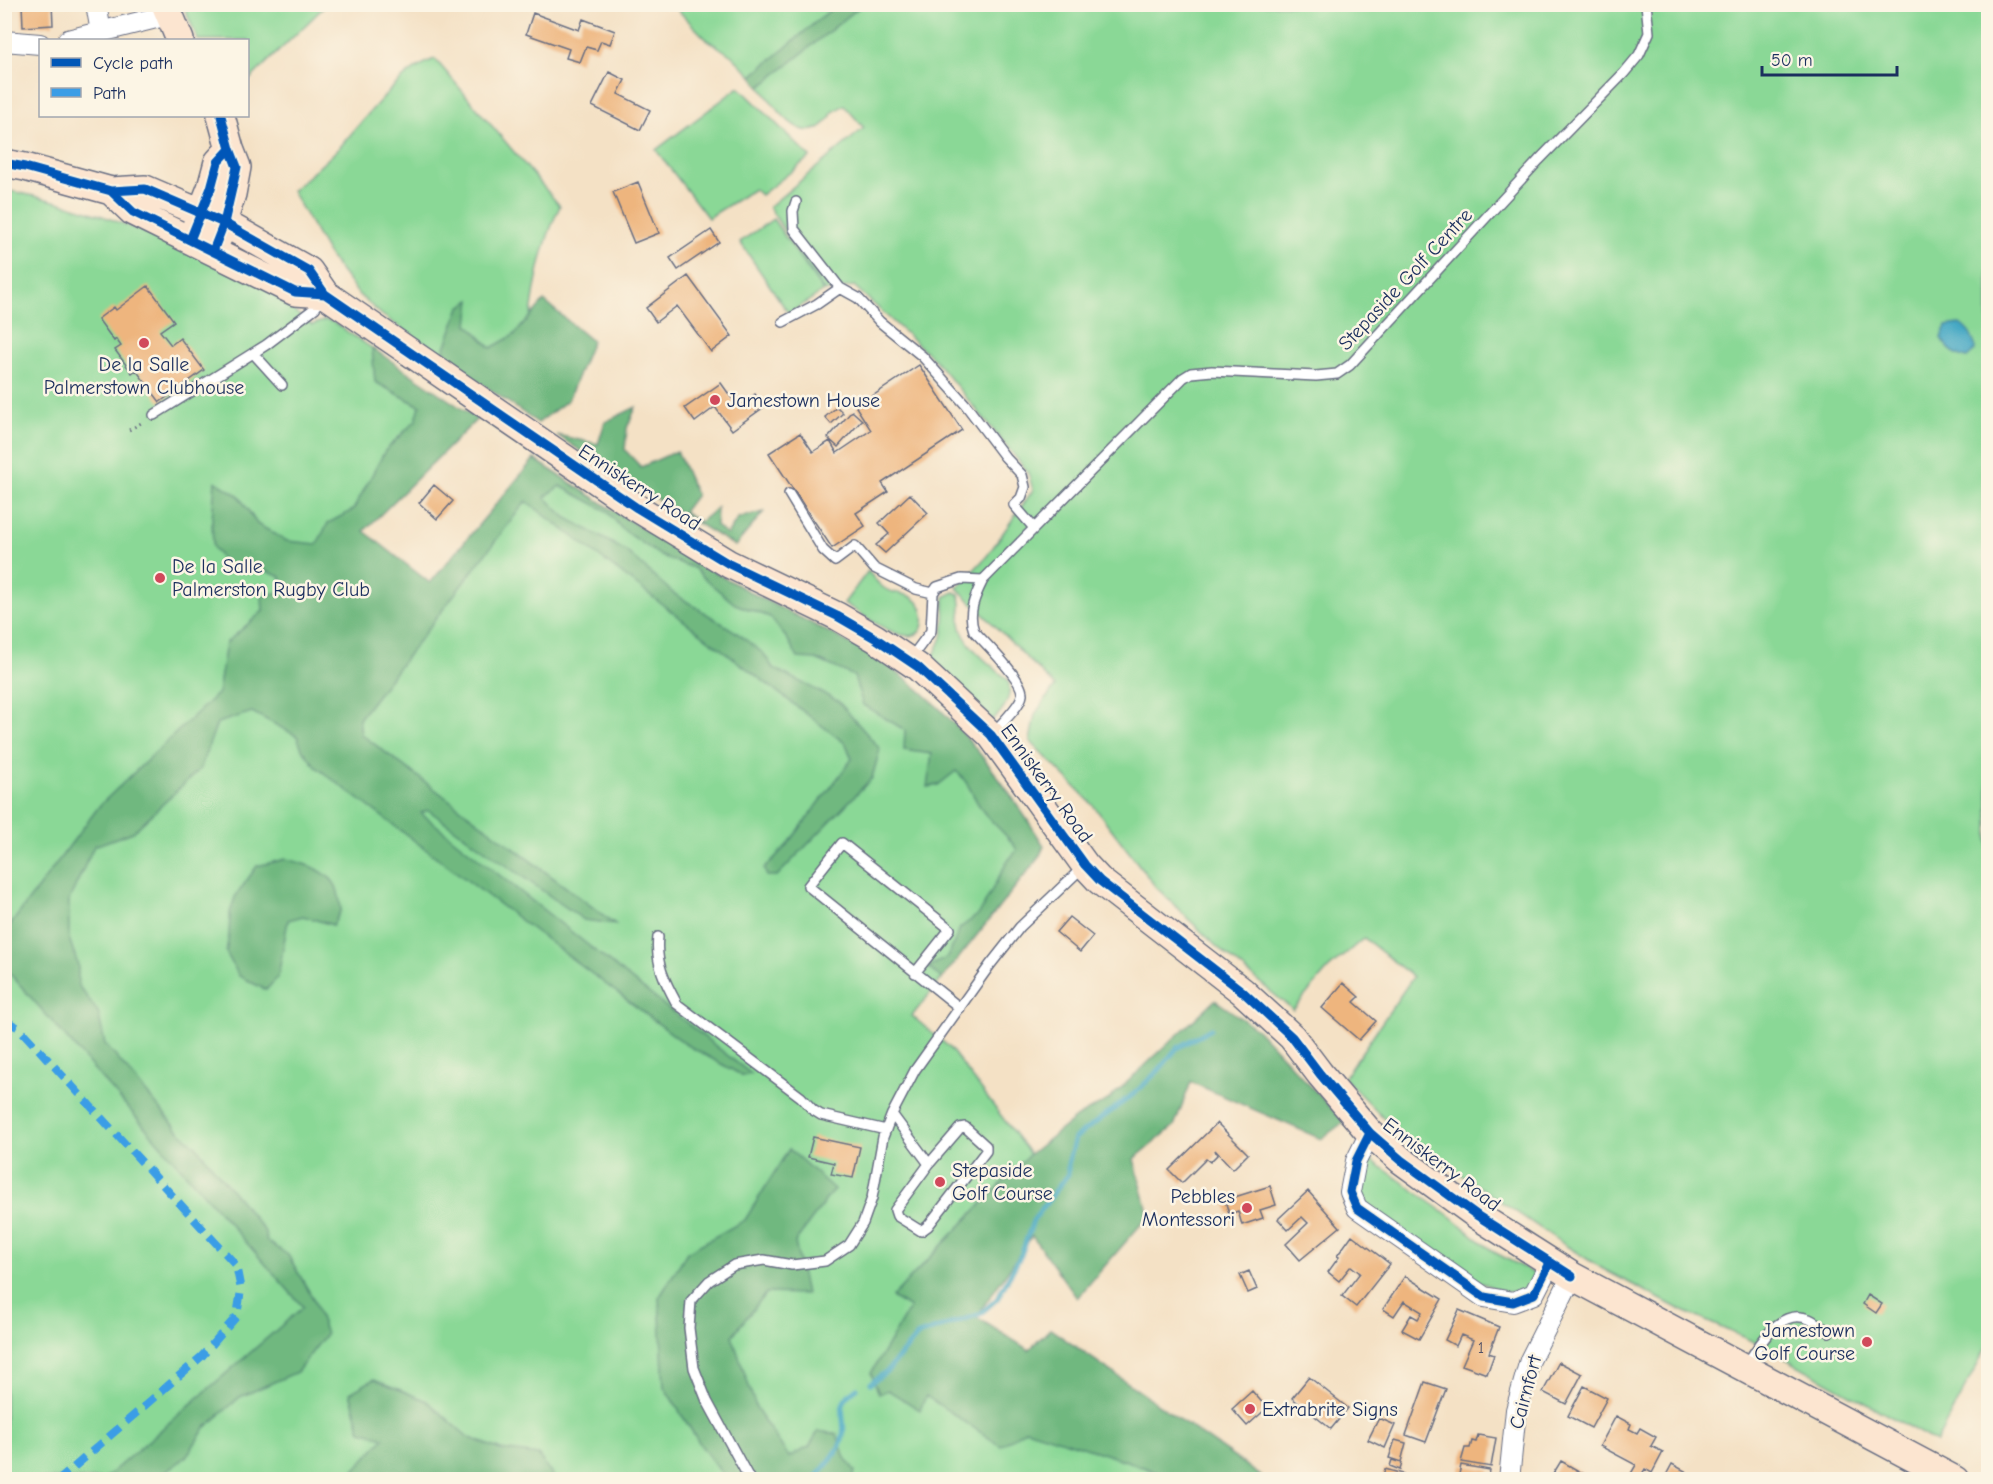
<svg xmlns="http://www.w3.org/2000/svg" width="1993" height="1484" viewBox="0 0 1993 1484" font-family="'Comic Neue',sans-serif">
<style>
.green{fill:#8ad896;stroke:#52847a;stroke-width:1.5}
.forest{fill:#6fb87f;stroke:#45746e;stroke-width:1.5}
.water{fill:#44a8c4;stroke:#306c91;stroke-width:1.5}
.lines{fill:none;stroke-linecap:round;stroke-linejoin:round}
.stream{stroke:#44a8c4;stroke-width:5}
.building{fill:#eeb57e}
.lane-casing{stroke:#676d82;stroke-width:12}
.street-casing{stroke:#676d82;stroke-width:22}
.secondary-casing{stroke:#676d82;stroke-width:30}
.path{stroke:#676d82;stroke-width:3;stroke-dasharray:1.5 4.5;stroke-linecap:butt}
.lane{stroke:#fff;stroke-width:9}
.street{stroke:#fff;stroke-width:20}
.secondary{stroke:#fce5d0;stroke-width:27}
.quiet{stroke:#3b9de6;stroke-width:8;stroke-dasharray:15 8;stroke-linecap:butt}
.cycleway-casing{stroke:#fcf5e5;stroke-width:13}
.cycleway{stroke:#0057b8;stroke-width:9}
.poi-dot{fill:#d1495b;stroke:#fcf5e5;stroke-width:2}
.labels{text-anchor:middle;stroke-width:5;stroke-linejoin:round;paint-order:stroke}
.number-label{font-size:16px;fill:#505066}
.street-label{font-size:20px;fill:#1b2f5e;stroke:#fcf5e5}
.poi-label{font-size:20px;fill:#1b2f5e;stroke:#fcf5e5;text-anchor:start}
</style>
<rect width="100%" height="100%" fill="#fcf5e5"/>
<filter id="ink" filterUnits="userSpaceOnUse"><feTurbulence type="fractalNoise" baseFrequency=".0167" numOctaves="2"/><feDisplacementMap in="SourceGraphic" scale="12" xChannelSelector="R" yChannelSelector="G"/><feConvolveMatrix kernelMatrix="1 2 1 2 8 2 1 2 1" color-interpolation-filters="sRGB"/></filter>
<filter id="wash" filterUnits="userSpaceOnUse"><feTurbulence type="fractalNoise" baseFrequency=".008" numOctaves="4" result="noise"/><feDisplacementMap in="SourceGraphic" scale="24" xChannelSelector="R" yChannelSelector="G"/><feGaussianBlur stdDeviation="1.35" result="paint"/><feColorMatrix in="noise" values="0 0 0 0 0 0 0 0 0 0 0 0 0 0 0 0 0 1.4 0 .05"/><feComposite in="paint" operator="in"/></filter>
<g filter="url(#wash)">
<rect width="100%" height="100%" fill="#f4e1c5"/>
<path class="green" d="M183,5H326L248,81V40H198Z
M673,5H837L752,76L732,56L705,38Z
M862,5H1988V1344L1936,1442L1761,1345L1681,1310L1603,1269L1568,1247L1394,1129L1344,1078L1413,977L1364,938L1328,969L1293,1010L1216,946L1155,886L1093,805L1030,741L1035,714L1055,686L957,588L987,556L1033,490L1028,472L935,360L854,286L824,291L769,207L864,128L844,105L832,113C830,120 825,124 819,128C796,141 772,102 760,87Z
M435,59L560,206C536,255 531,312 525,365L456,366L382,315L359,295L330,257L292,191C307,177 323,164 337,150C363,122 398,71 435,59Z
M739,87L810,157L761,195L754,189L708,218L656,150Z
M4,190C106,207 198,256 290,299L294,311L312,325L325,320L333,322L477,419L268,624L297,736L305,743L534,459C601,503 669,547 739,586C801,621 868,645 923,693C972,737 1009,790 1044,846L1039,857L912,1016L949,1047L1030,1154L892,1297L1013,1366L1050,1329L1265,1479H5Z
M773,219L823,291L789,314L740,242Z
M868,571C872,576 878,584 884,588C895,596 908,591 918,602C922,608 924,617 923,624C917,657 857,611 844,603Z
M954,592L959,594C964,608 959,610 960,622C961,644 992,666 1008,680C1013,696 1004,711 991,721L931,664C933,654 939,647 942,637C946,623 944,611 944,597Z
M1366,1156L1451,1217L1494,1252L1539,1276L1526,1291L1504,1292L1475,1280L1370,1211L1355,1187Z"/>
<path class="forest" d="M837,4L862,5L760,87L752,76Z
M471,300L468,324L491,348L514,335L544,301L592,341L568,400L538,423L442,356L460,307Z
M372,348L477,419L364,531L430,583L534,459C601,503 669,547 739,586C801,621 868,645 923,693C972,737 1009,790 1044,846L1039,857L942,979L928,967L948,957L960,928L979,914L1007,862L1017,850C1008,834 993,825 982,810C972,796 970,783 956,771L938,785L927,787L932,754L904,750L905,730L863,705L854,676L816,659L798,658L788,640L770,617L735,604L706,580L694,568L661,556L622,529L607,511L560,486L545,497L565,517L626,551L673,593L736,632L764,654L773,668L838,701L880,749L872,778L777,876H767L764,869L789,843L852,759L846,744L526,501L359,719L361,734L615,924L584,920L428,810L421,813L751,1074L743,1076L687,1045L316,767L302,749L297,736L252,712L217,723L200,769L133,832L94,846L69,900V938L78,965V985L98,1012L105,1044L179,1131L196,1146L264,1230L267,1241L288,1255L314,1300L326,1334L297,1372L240,1397L205,1428L186,1457L156,1479H104L303,1307L5,968V932L100,805L218,693L226,643L263,611L262,596L284,591L281,577L248,564L228,567L213,547L212,520L215,481L239,496L257,524L287,541L317,544L328,523L353,510L385,451L416,420L420,406L375,382Z
M636,407L627,428L625,450L641,467L677,451L696,495L683,512L700,522L717,508L716,526L727,535L738,518L764,512L735,546L603,466L557,435L598,444L605,422Z
M286,859C302,863 328,870 336,886C339,893 340,903 341,910L333,925L303,916L288,920L278,977L266,990L239,976L226,952L229,935L230,913L235,897L257,866Z
M1215,1000L1258,1030L1344,1122L1321,1139L1191,1082L1174,1126L1134,1159L1149,1215L1077,1298L1032,1236L976,1317L1029,1350L1050,1329L1265,1479H1174L1130,1462L1026,1429L1001,1446L926,1396L920,1410L888,1390L879,1394L871,1373L910,1308L892,1297L1030,1154L1077,1117L1108,1100Z
M789,1149L834,1189L795,1242L806,1294L766,1293L732,1336L757,1410L789,1457L809,1447L818,1431L837,1434L845,1458L855,1471L853,1479H726L702,1447L664,1387L659,1298L687,1252L745,1220Z
M374,1379L427,1401L468,1437L501,1450L538,1455L555,1479H346L384,1438L361,1431L350,1393Z"/>
<path class="water" d="M1960,324C1970,331 1975,339 1975,351L1967,358C1953,354 1948,349 1941,338L1946,326Z"/>
<g class="lines">
<path class="stream" d="M871,1383L888,1370L918,1335L980,1314L997,1299L1021,1255L1033,1221L1068,1174V1164L1075,1138L1135,1093L1159,1070L1177,1048L1211,1029
M814,1480C823,1468 838,1454 842,1440C849,1418 831,1406 857,1388"/>
</g>
<g id="blocks">
<path class="building" d="M22,4H52L53,25L23,27Z
M533,13L579,30L583,19L615,31L610,44L601,41L597,50L586,47L580,62L566,58L569,49L526,34Z
M609,72L625,80L618,94L650,110L640,130L592,106Z
M638,182L659,233L634,243L613,192Z
M711,230L719,242L678,270L670,258Z
M688,276L732,336L711,352L677,306L656,322L646,308Z
M148,286L174,321L160,331L171,345L180,338L204,370L160,402L136,370L132,373L115,350L121,346L116,339L114,341L98,319L114,307L116,310Z
M919,365L962,430L882,483L888,492L856,513L865,526L832,548L769,453L800,433L813,452L830,441L837,453L871,430L856,407Z
M721,383L738,407L755,394L764,407L732,430L715,407L695,422L685,408Z
M837,407L843,413L831,424L825,417Z
M852,411L862,420L838,447L828,438Z
M434,485L453,501L437,519L419,503Z
M910,494L928,513L885,553L876,545L889,534L879,523Z
M1069,917L1093,936L1080,952L1056,932Z
M1343,983L1359,997L1354,1002L1376,1021L1359,1040L1322,1008Z
M1217,1123L1248,1154L1233,1169L1215,1150L1217,1155L1210,1162L1206,1159L1182,1183L1169,1170Z
M813,1137L860,1147L853,1178L831,1174L834,1163L808,1157Z
M1270,1186L1276,1205L1260,1210L1263,1218L1242,1225L1238,1211L1229,1214L1225,1200Z
M1308,1191L1340,1227L1300,1260L1286,1244L1308,1223L1302,1217L1288,1230L1278,1219Z
M1352,1235L1390,1264L1356,1307L1342,1296L1360,1273L1351,1266L1339,1281L1328,1272L1339,1257L1337,1256Z
M1249,1271L1257,1289L1248,1293L1240,1275Z
M1405,1276L1442,1299L1419,1339L1402,1330L1411,1315L1418,1319L1422,1312L1404,1301L1394,1316L1383,1309Z
M1868,1295L1882,1304L1876,1313L1863,1304Z
M1459,1310L1499,1327L1489,1353L1494,1355L1487,1374L1462,1365L1473,1340L1461,1335L1456,1346L1445,1340Z
M1559,1362L1582,1374L1566,1404L1543,1392Z
M1309,1377L1348,1408L1331,1429L1292,1398Z
M1425,1382L1446,1389L1426,1442L1406,1435Z
M1584,1386L1607,1398L1591,1428L1568,1416Z
M1252,1391L1267,1408L1247,1426L1232,1409Z
M1616,1416L1631,1424L1629,1429L1637,1433L1640,1428L1656,1437L1651,1446L1663,1452L1652,1473L1645,1469L1639,1479L1629,1477L1636,1465L1600,1446Z
M1379,1418L1395,1425L1385,1448L1368,1440Z
M1478,1435L1496,1438L1491,1467L1461,1462L1465,1448H1470L1472,1441L1476,1442Z
M1395,1440L1406,1443L1401,1462L1389,1458Z
M1392,1460L1402,1463L1400,1470L1390,1466Z
M1561,1461L1593,1479H1550Z
M1672,1464L1687,1472L1683,1479H1664Z
M1461,1465L1490,1470L1488,1479H1458Z
M1385,1469L1403,1474L1401,1479L1382,1478Z"/>
</g>
</g>
<g filter="url(#ink)">
<use href="#blocks" fill-opacity="0" stroke="#676d82" stroke-width="1.5"/>
<g class="lines">
<g class="lane-casing">
<path id="lane" d="M796,202L793,211L794,229L840,288
M783,322L817,304L840,288L858,298L880,322L922,356L965,404L1005,457L1022,475L1025,487L1021,498L1014,505L1034,528
M253,353L282,385
M154,415L266,345L315,308L323,297
M789,494L823,550L835,561L855,546L874,568L916,589L933,593
M911,658L931,631L933,593L937,587L961,579L983,580
M993,733C1000,725 1021,705 1022,695C1024,680 985,643 974,631C967,613 975,596 983,580L1183,378L1191,373L1212,371L1316,376L1337,374L1350,365L1539,160L1624,73L1639,55L1649,33L1646,4
M658,937C655,963 665,982 677,1004L801,1097L813,1110L821,1115L886,1130
M915,973L950,929L842,843L808,886L960,1008
M892,1114L929,1164
M965,1127L986,1146V1151L928,1226L921,1231L897,1216L895,1210L929,1164L960,1128Z
M1745,1366C1760,1346 1778,1307 1809,1319C1816,1322 1823,1328 1829,1332
M750,1480L707,1401L694,1368L689,1328L691,1301L709,1281L734,1265L764,1260L792,1265L825,1261L849,1245L863,1223L872,1198L883,1137L892,1114L915,1070L990,965L1020,927L1083,867"/>
</g>
<g class="street-casing">
<path id="street" d="M96,4L101,32
M68,40L168,15
M4,41L40,44
M1370,1133L1356,1161L1350,1192L1357,1208L1484,1297L1513,1302L1534,1294L1550,1263
M1509,1480L1516,1410L1530,1360L1572,1276"/>
</g>
<g class="secondary-casing">
<path id="secondary" d="M165,4L180,40
M4,163L25,167L111,191L145,189L224,223L309,271L325,294L637,508L729,564L837,616L875,638L918,667L991,735L1085,865L1100,881L1242,991L1292,1037L1320,1074L1370,1133L1401,1160L1478,1216L1572,1276L1955,1480
M111,191L133,212L295,292L325,294
M195,229L211,188L218,162L230,149
M218,238L232,194L237,167L230,149L221,116"/>
</g>
<path class="path" d="M129,430L143,422"/>
<use href="#lane" class="lane"/>
<use href="#street" class="street"/>
<use href="#secondary" class="secondary"/>
<path class="quiet" d="M4,1020L19,1028L236,1265L241,1290L237,1316L202,1356L59,1480"/>
<g class="cycleway-casing">
<path id="cycleway" d="M4,163L25,167L111,191L145,189L224,223L309,271L325,294L637,508L729,564L837,616L875,638L918,667L991,735L1085,865L1100,881L1242,991L1292,1037L1320,1074L1370,1133L1401,1160L1478,1216L1572,1276
M111,191L133,212L295,292L325,294
M190,240L211,188L218,162L230,149
M213,251L224,223L237,167L230,149L221,116
M1370,1133L1356,1161L1350,1192L1357,1208L1484,1297L1513,1302L1534,1294L1550,1263"/>
</g>
<use href="#cycleway" class="cycleway"/>
</g>
</g>
<g class="poi-dot">
<circle cx="144" cy="343" r="6"/>
<circle cx="715" cy="400" r="6"/>
<circle cx="160" cy="578" r="6"/>
<circle cx="940" cy="1182" r="6"/>
<circle cx="1247" cy="1208" r="6"/>
<circle cx="1867" cy="1342" r="6"/>
<circle cx="1250" cy="1409" r="6"/>
</g>
<g class="labels">
<g class="number-label">
<text x="1481" y="1353">1</text>
</g>
<g class="street-label">
<text transform="translate(1405 279) rotate(-47)" y="7">Stepaside Golf Centre</text>
<text transform="translate(640 487) rotate(33)" y="7">Enniskerry Road</text>
<text transform="translate(1047 783) rotate(54)" y="7">Enniskerry Road</text>
<text transform="translate(1442 1164) rotate(37)" y="7">Enniskerry Road</text>
<text transform="translate(1525 1392) rotate(-75)" y="7">Cairnfort</text>
</g>
<g class="poi-label">
<text x="144" y="371" text-anchor="middle">De la Salle<tspan x="144" dy="23">Palmerstown Clubhouse</tspan></text>
<text x="727" y="407">Jamestown House</text>
<text x="172" y="573">De la Salle<tspan x="172" dy="23">Palmerston Rugby Club</tspan></text>
<text x="952" y="1177">Stepaside<tspan x="952" dy="23">Golf Course</tspan></text>
<text x="1235" y="1203" text-anchor="end">Pebbles<tspan x="1235" dy="23">Montessori</tspan></text>
<text x="1855" y="1337" text-anchor="end">Jamestown<tspan x="1855" dy="23">Golf Course</tspan></text>
<text x="1262" y="1416">Extrabrite Signs</text>
</g>
</g>
<rect width="1993" height="1484" fill="none" stroke="#fcf5e5" stroke-width="24"/>
<rect x="39" y="39" width="210" height="78" fill="#fcf5e5" stroke="#a2a6af" stroke-width="1.5"/>
<rect x="51" y="58" width="30" height="9" fill="#0057b8" stroke="#a2a6af" stroke-width="1.5"/>
<text x="93" y="69" font-size="18" fill="#1b2f5e">Cycle path</text>
<rect x="51" y="88" width="30" height="9" fill="#3b9de6" stroke="#a2a6af" stroke-width="1.5"/>
<text x="93" y="99" font-size="18" fill="#1b2f5e">Path</text>
<path d="M1762 66v9h135v-9" fill="none" stroke="#1b2f5e" stroke-width="3"/>
<text x="1771" y="66" font-size="18" fill="#1b2f5e" stroke="#fcf5e5" stroke-width="4.5" paint-order="stroke">50 m</text>
</svg>
